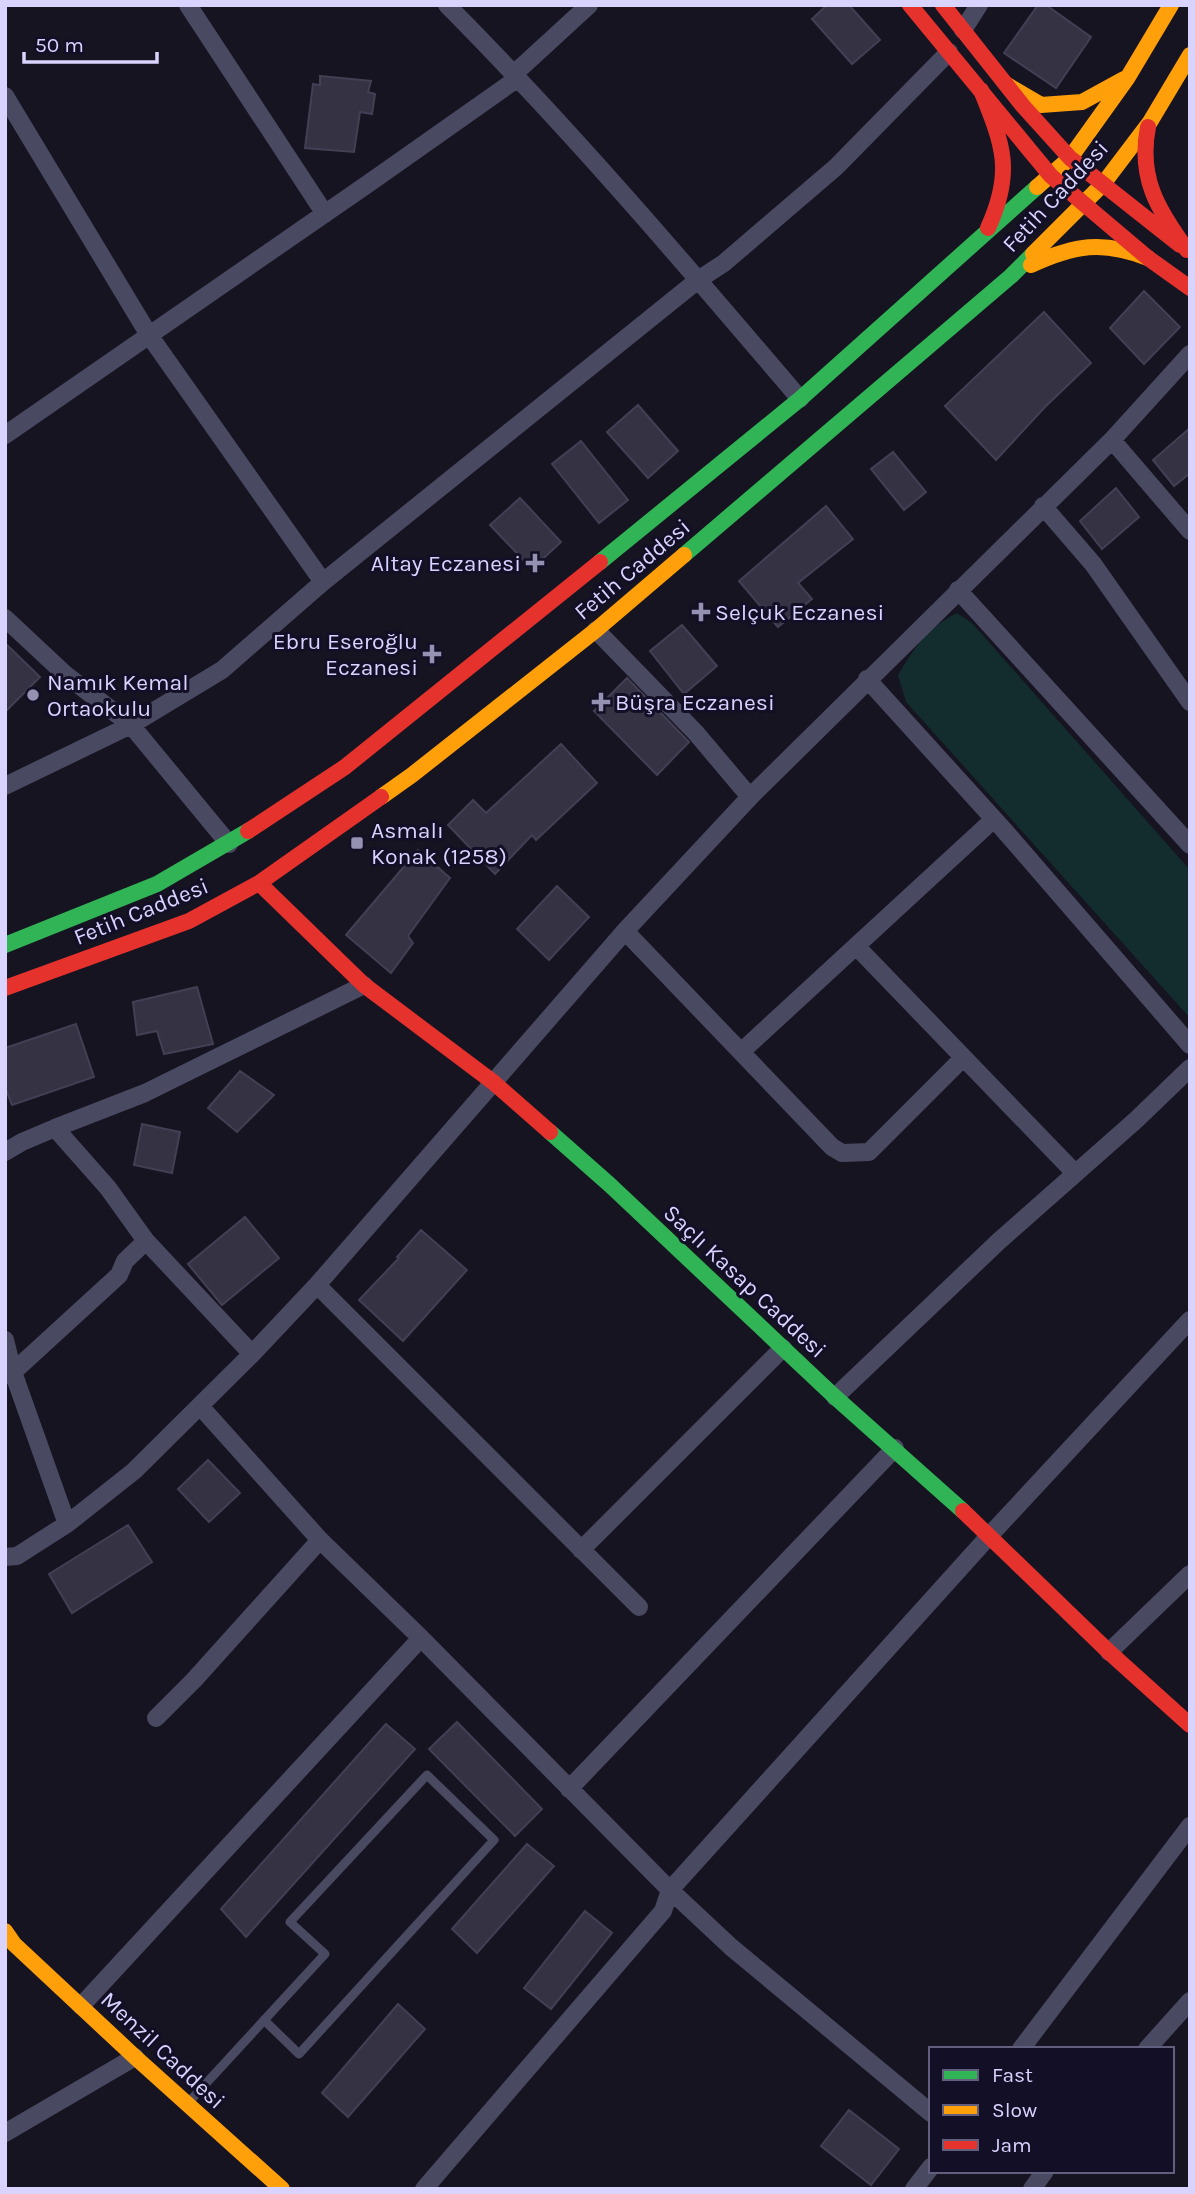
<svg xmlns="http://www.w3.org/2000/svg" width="1195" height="2194" viewBox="0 0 1195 2194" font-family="Karla,sans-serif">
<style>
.green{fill:#132c2d}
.building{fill:#343243;stroke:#433f54;stroke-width:2}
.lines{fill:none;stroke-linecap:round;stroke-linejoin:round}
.lane{stroke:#4a4962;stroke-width:9}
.street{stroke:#4a4962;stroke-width:18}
.fast{stroke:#30b455;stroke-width:16}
.slow{stroke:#ff9f0a;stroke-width:16}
.jam{stroke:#e5322d;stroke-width:16}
.poi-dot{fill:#9591b1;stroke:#130f26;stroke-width:2.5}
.labels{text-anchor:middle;stroke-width:6;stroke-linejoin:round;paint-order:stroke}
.street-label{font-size:23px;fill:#d9d4ff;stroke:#130f26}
.poi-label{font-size:23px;fill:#d9d4ff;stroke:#130f26;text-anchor:start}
</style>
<rect width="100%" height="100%" fill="#161421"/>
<path class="green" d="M957,613L972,623L1190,870V1018L906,702L898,675C915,647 927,628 957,613Z"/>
<path class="building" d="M827,5H849L880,40L852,64L812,19Z
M1038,5H1046L1091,37L1056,88L1004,53Z
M320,76L371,81L368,92L375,94L372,114L360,112L354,152L305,148L313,84L320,85Z
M1144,291L1180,327L1144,364L1110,328Z
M1044,312L1091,363L1045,407L996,460L945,406Z
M638,405L678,451L648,478L607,432Z
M1190,428V473L1174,486L1153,460Z
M581,441L628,500L599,523L552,464Z
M893,452L926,492L904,510L871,469Z
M1116,488L1139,517L1102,549L1080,521Z
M520,498L561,542L532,569L490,525Z
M826,506L853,539L798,583L812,599L778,627L739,581Z
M682,625L717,666L684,694L650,651Z
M5,643L40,677L5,712Z
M627,678L689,742L657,775L594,711Z
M561,744L597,783L536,840L532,835L495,874L448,825L473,800L486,813Z
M418,850L450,878L408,936L413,943L391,973L346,935Z
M557,886L589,917L549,960L517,929Z
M197,987L213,1044L164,1054L157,1031L137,1035L133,1002Z
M76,1024L94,1077L12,1105L5,1087V1048Z
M240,1071L274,1095L237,1132L208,1108Z
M142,1124L180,1132L172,1173L134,1165Z
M245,1217L279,1258L222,1305L188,1264Z
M421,1230L467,1270L403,1341L359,1300L399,1258L397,1257Z
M208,1460L240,1493L209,1522L178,1489Z
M128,1525L152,1562L72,1613L49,1574Z
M457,1722L542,1809L515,1836L429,1749Z
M386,1724L415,1749L246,1937L221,1909Z
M527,1844L554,1866L477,1953L452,1929Z
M585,1911L612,1933L551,2009L524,1988Z
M398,2004L425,2029L348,2117L322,2093Z
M849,2110L899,2149L871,2185L821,2146Z"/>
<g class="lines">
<path class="lane" d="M188,2103L325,1954L290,1922L427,1775L494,1840L299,2054L264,2020"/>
<path class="street" d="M188,5L325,214
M447,5C571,130 686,265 800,399
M963,30L979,5
M515,73L589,5
M5,96L149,335L323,582
M5,435L372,181L518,78
M1112,440L1190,531
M1043,506L1093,564L1190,702
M958,590L1190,845
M5,618L66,675L131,725L229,844
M596,630L696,733L750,797
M867,679L1003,829L1190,1045
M5,786L131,725L222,670L323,582L698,280L724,263L836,167L949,52
M625,931L832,1147L842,1153L869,1152L963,1058
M856,946L1075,1173
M742,1051L994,819
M55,1128L145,1093L364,985
M5,1152L22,1142L55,1128L108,1188L146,1241L252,1354
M317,1285L639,1607
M5,1340L13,1372L67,1524
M5,1375L13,1372L119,1275L125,1261L146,1241
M835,1397L999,1241L1136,1120L1190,1068
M200,1406L320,1540L421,1638L670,1890L731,1947L931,2113
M581,1550L783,1348
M5,1557L17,1556L67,1524L134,1471L252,1354L317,1285L625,931L750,797L1112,440L1190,354
M1109,1652L1190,1574
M156,1718L194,1680L320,1540
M569,1789L895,1448
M81,2006L421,1638
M1021,2049L1190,1826
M1147,2049L1190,2001
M5,2133L135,2057
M424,2189L663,1911L670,1890L990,1535L1190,1320
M914,2189L931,2167
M1032,2189L1045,2171"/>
<path class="fast" d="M684,555L1011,276L1033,254
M600,562L800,399L1037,187
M5,945L157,884L248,831
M550,1132L610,1185L835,1397L963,1511"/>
<path class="slow" d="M1007,85L1041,105L1082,102L1124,79
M1037,187L1070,158L1128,77L1171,5
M1033,254L1103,184L1150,122L1190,55
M1031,265C1074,245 1103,240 1148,258
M381,797L412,775L596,630L684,555
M5,1931L14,1944L135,2057L282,2189"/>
<path class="jam" d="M910,5L1051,176L1148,258L1190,288
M943,5L1023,106L1070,158L1180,245
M981,90C1003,145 1014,171 988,228
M1148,127C1138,178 1158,210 1187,250
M248,831L345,767L600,562
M259,883L364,985L493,1082L550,1132
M5,988L189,921L259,883L381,797
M963,1511L1109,1652L1190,1725"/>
</g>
<g class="poi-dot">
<path d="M531.5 552.5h7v7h7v7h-7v7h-7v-7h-7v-7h7z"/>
<path d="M697.5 601.5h7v7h7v7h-7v7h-7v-7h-7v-7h7z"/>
<path d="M428.5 643.5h7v7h7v7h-7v7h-7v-7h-7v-7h7z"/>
<circle cx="33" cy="695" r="7"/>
<path d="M597.5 691.5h7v7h7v7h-7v7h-7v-7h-7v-7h7z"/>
<rect x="350" y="836" width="14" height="14" rx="3.5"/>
</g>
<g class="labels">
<g class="street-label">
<text transform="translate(1055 196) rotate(-47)" y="8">Fetih Caddesi</text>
<text transform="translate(632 569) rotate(-40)" y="8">Fetih Caddesi</text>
<text transform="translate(141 911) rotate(-22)" y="8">Fetih Caddesi</text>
<text transform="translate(745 1281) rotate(43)" y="8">Saçlı Kasap Caddesi</text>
<text transform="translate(163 2050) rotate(43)" y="8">Menzil Caddesi</text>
</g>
<g class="poi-label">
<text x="521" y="571" text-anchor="end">Altay Eczanesi</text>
<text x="715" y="620">Selçuk Eczanesi</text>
<text x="418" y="649" text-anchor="end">Ebru Eseroğlu<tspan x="418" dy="26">Eczanesi</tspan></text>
<text x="47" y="690">Namık Kemal<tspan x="47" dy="26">Ortaokulu</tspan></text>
<text x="615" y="710">Büşra Eczanesi</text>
<text x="371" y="838">Asmalı<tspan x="371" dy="26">Konak (1258)</tspan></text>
</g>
</g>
<rect width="1195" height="2194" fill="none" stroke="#d9d4ff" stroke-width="14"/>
<rect x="929" y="2047" width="245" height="126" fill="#130f26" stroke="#625e7d" stroke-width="2"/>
<rect x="943" y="2070" width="35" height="10" fill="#30b455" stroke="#625e7d" stroke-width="2"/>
<text x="992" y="2082" font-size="21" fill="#d9d4ff">Fast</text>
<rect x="943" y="2105" width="35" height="10" fill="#ff9f0a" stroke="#625e7d" stroke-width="2"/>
<text x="992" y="2117" font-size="21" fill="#d9d4ff">Slow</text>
<rect x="943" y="2140" width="35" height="10" fill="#e5322d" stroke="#625e7d" stroke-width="2"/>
<text x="992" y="2152" font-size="21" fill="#d9d4ff">Jam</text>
<path d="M24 52v10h133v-10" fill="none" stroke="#d9d4ff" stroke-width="3.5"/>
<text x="35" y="52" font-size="21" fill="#d9d4ff" stroke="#130f26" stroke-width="5" paint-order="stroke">50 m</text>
</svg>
